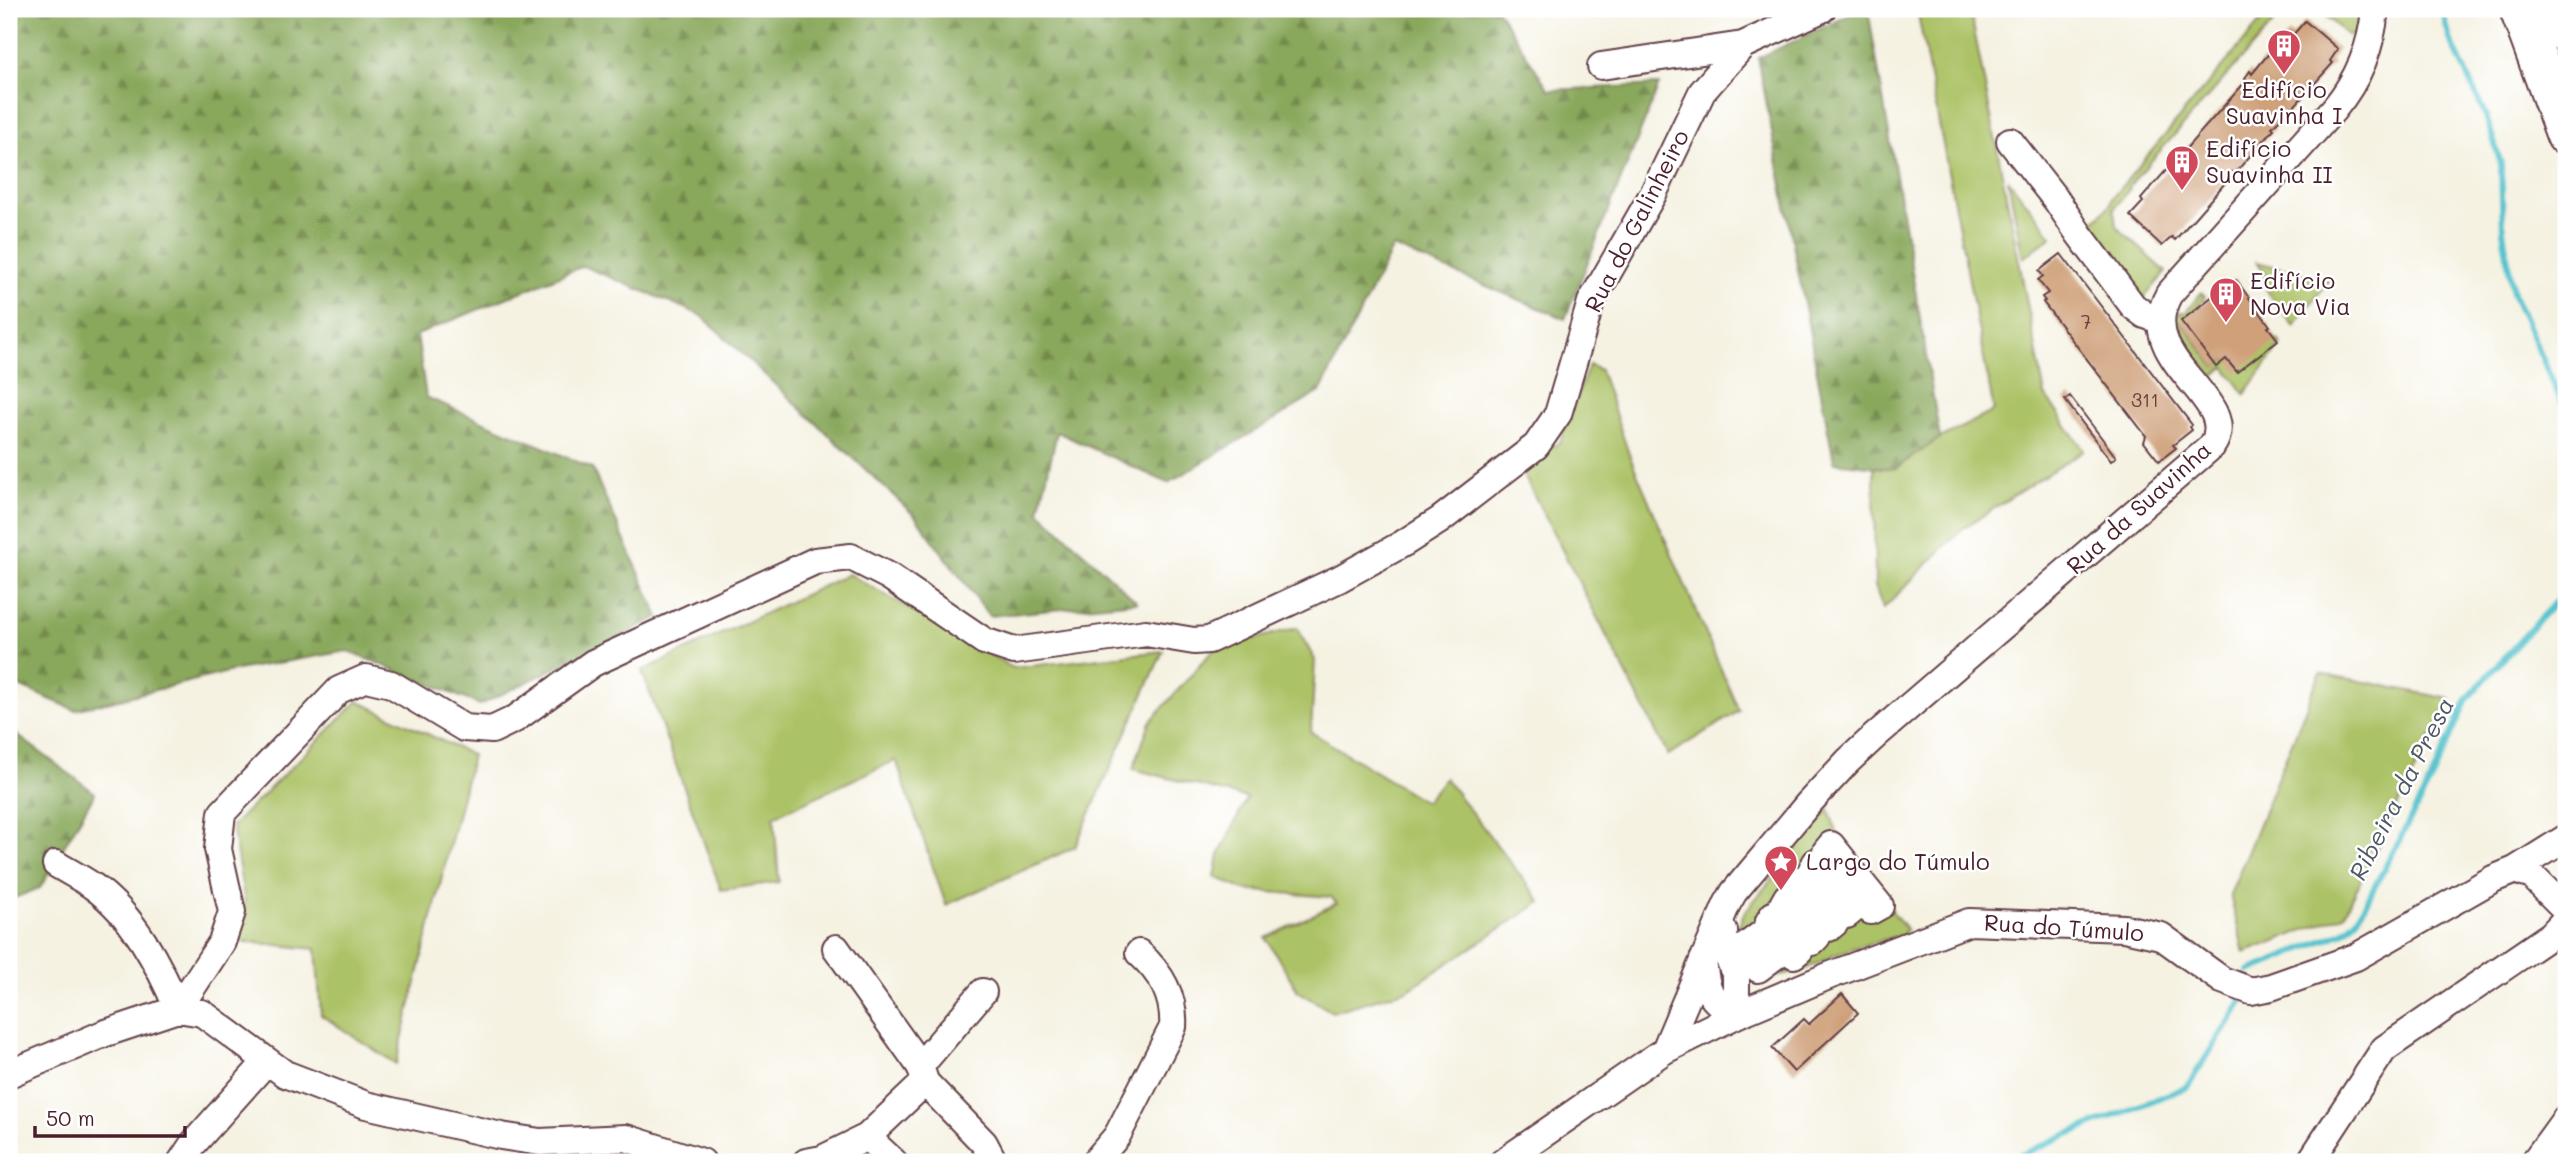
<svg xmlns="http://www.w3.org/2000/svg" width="2575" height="1171" viewBox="0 0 2575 1171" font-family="Mali,sans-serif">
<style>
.green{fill:#acc266;stroke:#7b7048;stroke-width:2}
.forest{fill:url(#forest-firs);stroke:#6a6443;stroke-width:2}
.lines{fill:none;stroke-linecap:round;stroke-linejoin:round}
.stream{stroke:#56c3ce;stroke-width:6}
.building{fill:#cfa079}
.minor-casing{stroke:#643f46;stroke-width:30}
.highway-casing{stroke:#643f46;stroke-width:42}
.minor{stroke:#fff;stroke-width:26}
.highway{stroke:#fff;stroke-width:38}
.labels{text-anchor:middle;stroke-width:5;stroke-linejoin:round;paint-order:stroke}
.number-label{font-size:19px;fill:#6b3f3e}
.poi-label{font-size:23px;fill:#4a1f2b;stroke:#fff;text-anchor:start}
.street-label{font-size:23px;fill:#4a1f2b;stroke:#fff}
.water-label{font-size:24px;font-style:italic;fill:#4e5864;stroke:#fff}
</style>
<defs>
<pattern id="forest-firs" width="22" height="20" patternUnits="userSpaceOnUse" patternTransform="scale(1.75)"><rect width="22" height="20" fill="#89a85b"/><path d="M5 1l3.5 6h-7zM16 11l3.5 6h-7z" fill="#72884b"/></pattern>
</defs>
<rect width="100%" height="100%" fill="#fff"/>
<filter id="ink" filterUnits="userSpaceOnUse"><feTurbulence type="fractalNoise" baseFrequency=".0143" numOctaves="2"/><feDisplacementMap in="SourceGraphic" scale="14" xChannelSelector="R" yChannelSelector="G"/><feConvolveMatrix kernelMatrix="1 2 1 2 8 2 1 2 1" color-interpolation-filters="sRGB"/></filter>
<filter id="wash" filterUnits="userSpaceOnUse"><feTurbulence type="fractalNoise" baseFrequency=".00686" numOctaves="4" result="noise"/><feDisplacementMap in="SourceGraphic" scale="28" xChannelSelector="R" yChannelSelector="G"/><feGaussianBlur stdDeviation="1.57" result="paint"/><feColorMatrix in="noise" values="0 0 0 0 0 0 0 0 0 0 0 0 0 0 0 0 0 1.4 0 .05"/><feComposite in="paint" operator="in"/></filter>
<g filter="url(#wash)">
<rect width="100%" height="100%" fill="#f5f2e2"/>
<path class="green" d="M1917,9H1970L2045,395L2084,450L1962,529L1883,609L1875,586L1874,467L1894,469L1940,438L1994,411Z
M2271,9H2286L2129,186L2130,188L2114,209L2116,226L2166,272L2144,298L2137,297L2085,230L2110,205L2112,198Z
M2318,9H2360L2356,33L2348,36Z
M2008,179L2052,236L2023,258Z
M2257,262L2329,280L2294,326L2268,293L2263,270Z
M2201,293L2205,297L2192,314L2181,322L2215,367L2226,359L2278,340L2281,344L2245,394L2225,367L2213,376C2199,358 2174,336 2179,312H2186Z
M1589,365L1600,370L1630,457L1739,711L1668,755L1520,468L1560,442Z
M849,574L1013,668L1163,651L1075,847L946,905L896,760L774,816L779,882L721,890L642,671Z
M1297,628L1315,660L1311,732L1425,802L1445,778L1541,902L1407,990L1332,1012L1298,991L1266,938L1337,903L1331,897L1244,890L1215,877L1219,855L1247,798L1133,769L1150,722L1214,649Z
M2320,673L2450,699L2344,915L2244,953L2230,895Z
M358,701L472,755L396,1064L321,1015L316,949L238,941L245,903L232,826Z
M1829,809L1841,847L1907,930L1902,935C1882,940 1862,945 1842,952C1818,961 1794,980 1768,975L1739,938L1738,927L1744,913Z"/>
<path class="forest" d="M9,9H1497L1549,90L1659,85L1565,319L1393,247L1320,392L1168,483L1057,432L1039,511L1137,602L989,616L915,516L701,315L583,266L417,335L426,397L592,468L659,617L480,705L348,651L236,670L75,710L19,686L9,696Z
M1862,9H1868L1940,438L1894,469L1834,462L1758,58Z
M9,729L95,793L40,888L9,900Z"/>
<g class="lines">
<path class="stream" d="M2442,9L2450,39L2486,116L2501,164L2503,231L2513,293L2566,411
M2249,971L2343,932L2358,918L2432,778L2467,699L2566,590
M2005,1162L2066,1135L2187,1087L2242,1002"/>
</g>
<g id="blocks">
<path class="building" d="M2305,21L2338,49L2330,61L2333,63L2282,120L2280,119L2272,127L2274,129L2234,174L2232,172L2224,181L2226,182L2175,240L2172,237L2162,246L2130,216L2143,202L2141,199L2177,158L2174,156L2180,150L2183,152L2247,80L2245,78L2250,71L2252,74L2275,46L2276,47L2289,33L2292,36Z
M2061,254L2192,425L2190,427L2192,430L2173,445L2176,448L2159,461L2144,442L2146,436L2043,302L2045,301L2042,297L2048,293L2038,280L2043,276L2039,271Z
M2236,280L2270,326L2268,327L2278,340L2237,372L2226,359L2216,367L2181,321L2223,288Z
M2070,396L2116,457L2111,461L2065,400Z
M1842,994L1858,1013L1794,1072L1772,1048L1804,1019L1809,1024Z
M862,1147L886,1162H852Z"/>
</g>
</g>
<g filter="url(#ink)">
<use href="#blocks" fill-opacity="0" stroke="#643f46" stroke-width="2"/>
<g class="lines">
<g class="minor-casing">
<path id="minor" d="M1601,66L1743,45
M2010,141L2057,201L2079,234L2133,306L2145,315L2160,320
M1831,845L1880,906L1871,911L1857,892L1845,900L1853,910L1847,915L1838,903L1826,912L1835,923L1829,928L1820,915L1808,924L1817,937L1812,942L1801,928L1790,937L1800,950L1794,955L1787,947L1758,969L1742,949L1772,926L1769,921L1773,915L1783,928L1795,920L1783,904L1787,897L1800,914L1812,905L1797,886L1802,879L1818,900L1829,890L1812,869L1816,862L1834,885L1845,875L1826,851Z
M56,864C69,872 83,879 94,887C134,916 159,965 178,1009
M2515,870L2532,876L2566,910
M836,948L920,1066
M1703,960C1706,990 1709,1001 1736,1015V974L1725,951L1724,931
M178,1009L222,942L232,912L218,849L222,813L339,690L366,678L391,684L464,728L492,730L515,719L593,663L815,561L851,557L890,577L984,641L1014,651L1146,633L1194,641L1209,640L1339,579L1404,543L1440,520L1536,446L1558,414L1591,302L1653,194L1702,92L1743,45L1822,9
M1665,1050L1727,904L1734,892L1808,804L1848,761L1876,735L2212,446C2244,399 2131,361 2169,294L2334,109C2358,80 2372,46 2375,9
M9,1074L103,1034L178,1009L202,1013L285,1074L366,1105L501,1136L540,1142L626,1138L702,1162
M925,1081L920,1066L983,992
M867,1137L894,1162
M181,1162L193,1144L267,1061
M806,1162L822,1159L867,1137L925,1082L984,1143L994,1162
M1095,1162L1117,1136L1173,1027C1175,996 1161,973 1139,953
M1503,1162L1665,1050L1736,1015L1826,977L1969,922L2124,928L2161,936L2222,980L2251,991L2271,987L2356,957L2493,879L2515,870L2566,838
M2310,1162L2384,1049L2551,935L2566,919
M2534,1162L2566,1118"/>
</g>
<g class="highway-casing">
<path id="highway" d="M2519,9L2566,136
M2558,9L2566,33"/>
</g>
<use href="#minor" class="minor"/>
<use href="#highway" class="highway"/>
</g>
</g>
<defs>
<g id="building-pin" transform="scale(1.75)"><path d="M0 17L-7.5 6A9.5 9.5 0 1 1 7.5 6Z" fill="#d1495b" stroke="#fff"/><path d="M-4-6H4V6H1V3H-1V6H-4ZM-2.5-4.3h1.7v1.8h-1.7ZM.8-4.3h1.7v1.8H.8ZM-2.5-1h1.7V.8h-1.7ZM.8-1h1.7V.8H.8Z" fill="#fff"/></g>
<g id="sight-pin" transform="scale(1.75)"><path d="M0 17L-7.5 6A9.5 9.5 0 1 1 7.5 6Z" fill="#d1495b" stroke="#fff"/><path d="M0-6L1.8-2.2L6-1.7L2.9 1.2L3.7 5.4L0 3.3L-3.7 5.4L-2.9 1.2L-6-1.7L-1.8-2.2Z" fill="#fff"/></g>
</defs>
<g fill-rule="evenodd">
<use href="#building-pin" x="2284" y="46"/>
<use href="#building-pin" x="2182" y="162"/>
<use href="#building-pin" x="2226" y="294"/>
<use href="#sight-pin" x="1781" y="862"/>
</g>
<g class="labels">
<g class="number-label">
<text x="2086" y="329">7</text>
<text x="2145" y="407">311</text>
</g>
<g class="poi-label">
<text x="2284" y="98" text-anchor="middle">Edifício<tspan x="2284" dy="26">Suavinha I</tspan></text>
<text x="2206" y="157">Edifício<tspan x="2206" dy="26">Suavinha II</tspan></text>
<text x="2250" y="289">Edifício<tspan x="2250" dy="26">Nova Via</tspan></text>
<text x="1806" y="870">Largo do Túmulo</text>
</g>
<g class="street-label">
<text transform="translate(1637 221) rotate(-63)" y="8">Rua do Galinheiro</text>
<text transform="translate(2139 508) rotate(-42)" y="8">Rua da Suavinha</text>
<text transform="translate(2064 928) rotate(4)" y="8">Rua do Túmulo</text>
</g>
<g class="water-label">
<text transform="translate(2402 789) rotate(-63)" y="8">Ribeira da Presa</text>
</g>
</g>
<rect width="2575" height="1171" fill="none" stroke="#fff" stroke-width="35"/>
<path d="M35 1126v10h150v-10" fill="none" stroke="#4a1f2b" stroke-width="3.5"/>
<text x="46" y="1126" font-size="21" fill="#4a1f2b" stroke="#ffffff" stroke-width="5" paint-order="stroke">50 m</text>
</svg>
